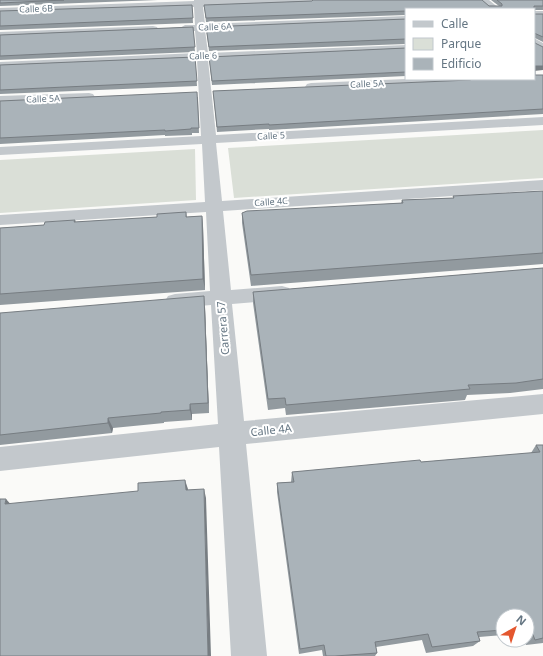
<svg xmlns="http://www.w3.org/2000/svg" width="543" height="656" viewBox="0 0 543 656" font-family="'Noto Sans',sans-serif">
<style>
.green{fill:#dadfd7}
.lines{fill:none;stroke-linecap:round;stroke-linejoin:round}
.street{fill:#c3c8cc;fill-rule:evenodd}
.wall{fill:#929a9f}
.shaded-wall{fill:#777d82}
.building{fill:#aab3b9;stroke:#777d82}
.labels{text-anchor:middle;stroke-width:4;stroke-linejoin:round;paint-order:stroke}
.far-street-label{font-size:9px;fill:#657683;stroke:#fff}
.street-label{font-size:11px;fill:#657683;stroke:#fff}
</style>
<rect width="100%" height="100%" fill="#fafaf8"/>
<path class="green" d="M543,130V178L234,198L228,148Z
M195,149L196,200L0,213V160Z"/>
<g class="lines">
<path class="street" d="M194,0H316L312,3L203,7L205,24L406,16V22L205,30L208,53L406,45V51L208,60L216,135L543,117V125L216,143L222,201L543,180V190L223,211L231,290L282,286L289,288L292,293L289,298L282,300L232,304L244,421L543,394V414L246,444L267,656H231L219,447L0,471V447L218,424L211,305L175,308L168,306L165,301L168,296L175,294L210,291L206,212L0,225V215L205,202L202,144L0,155V147L201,136L197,60L0,68V62L197,53L195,31H185L180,28L185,25H195L194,7L0,14V8L194,1Z
M479,0H489L500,9H489Z
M534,11H543V17H534Z
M153,26L157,27L158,29L157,31L0,38V32Z
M534,38L543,43V51L534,46Z
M406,79H475L473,82L469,83L311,91L307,90L305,87L307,84L311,83Z
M89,93L93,94L95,97L93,100L0,104V96Z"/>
</g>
<path class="wall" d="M0,0H158L0,6Z
M491,0H543V10H534V14H543V42L535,38V75H543V114L269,130V129L217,132L213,91L534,79L406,9V15L206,22L204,5L312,1L499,6Z
M192,5L193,23L0,30V11Z
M406,19V44L209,51L206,27Z
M193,27L195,52L0,60V35Z
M406,48V76L212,85L209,57Z
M195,57L197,86L0,94V65Z
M198,97L199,133H192V135L165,136V135L0,144V101Z
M543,191V264L251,286L242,223V213L401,203L402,200L453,198V196Z
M186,212L187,217L202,216L203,226L205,290L0,305V228L44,225L75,220L76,222L157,217Z
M543,268V389L510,393L467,395L465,400L286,415L285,408L268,410L253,303V292Z
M205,307L209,413L192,414V420L164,422V423L113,428L112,433L0,445V313Z
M536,445H543V643L526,645L524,640H527V616H503V635L479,637L480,641L473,646L426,653L422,640L376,647L377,653L375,656H323L322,650L299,654L277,492V483L291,482L292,472L421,462L531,453Z"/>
<path class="shaded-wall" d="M535,66H543V70L534,71Z
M202,216L203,226L205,290L203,279Z
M204,296L205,307L209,413L208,403Z
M190,404L192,414V420L190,410Z
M108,418L113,428L112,433L108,423Z
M185,480L188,489V499L186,490Z
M204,489L206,498L211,656H208Z
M6,499L14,508L5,504Z"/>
<path class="building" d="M0,0H64L0,3Z
M313,0H482L489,6H502V4L497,0H543V6H534V14H543V37L534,33L535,43L543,47V66H535V75H543V109L269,125V124L217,127L213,91L470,80L473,79H534V9H406V11L206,18L204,5L312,1Z
M192,5L193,18L0,26V11Z
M406,19V39L209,47L206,27Z
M193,27L195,47L0,56V35Z
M406,48V72L212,81L209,57Z
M195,57L197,81L0,90V65Z
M197,92L199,128H191V129L165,131V130L0,138V101Z
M543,191V253L251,275L242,213L247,211L403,203L402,200L454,198L453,196Z
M186,212V217L202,216L203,279L0,294V228L44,225L45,222L75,220L74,222L157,217V214Z
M543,268V379L516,383L468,385L470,389L286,405L285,398L268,399L253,292Z
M204,296L208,403L190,404V410L161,412V413L108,418V423L0,435V313Z
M536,445H543V638L535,640L530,627H527V616H503V630L477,632L480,641L432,647L428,634L375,642L377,653L335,656H326L324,645L300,649L277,483L294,482L292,472L420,460L421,462L540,452Z
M185,480L186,490L204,489L208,656H0V499H6L5,504L138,491V483Z"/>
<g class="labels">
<g class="far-street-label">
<text transform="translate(36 9) rotate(-2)" y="3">Calle 6B</text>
<text transform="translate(215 27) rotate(-2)" y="3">Calle 6A</text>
<text transform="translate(203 56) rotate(-2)" y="3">Calle 6</text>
<text transform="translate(367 84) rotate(-3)" y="3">Calle 5A</text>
<text transform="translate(43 99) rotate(-2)" y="3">Calle 5A</text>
<text transform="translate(271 136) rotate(-3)" y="3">Calle 5</text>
<text transform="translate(271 202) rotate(-4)" y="3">Calle 4C</text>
</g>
<g class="street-label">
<text transform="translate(223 328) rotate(-95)" y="4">Carrera 57</text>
<text transform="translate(271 430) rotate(-6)" y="4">Calle 4A</text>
</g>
</g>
<rect x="405" y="8" width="130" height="72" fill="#ffffff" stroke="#c1c8cd"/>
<rect x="413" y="21" width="20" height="6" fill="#c3c8cc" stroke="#c1c8cd"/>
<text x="441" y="28" font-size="12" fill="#657683">Calle</text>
<rect x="413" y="38" width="20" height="12" fill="#dadfd7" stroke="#c1c8cd"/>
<text x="441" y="48" font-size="12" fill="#657683">Parque</text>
<rect x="413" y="58" width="20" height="12" fill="#aab3b9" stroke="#c1c8cd"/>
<text x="441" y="68" font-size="12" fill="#657683">Edificio</text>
<g transform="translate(515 628) rotate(39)"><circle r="19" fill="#ffffff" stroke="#c1c8cd"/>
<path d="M0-3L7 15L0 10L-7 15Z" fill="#e4572e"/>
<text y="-6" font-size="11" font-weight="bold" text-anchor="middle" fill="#657683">N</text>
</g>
</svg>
